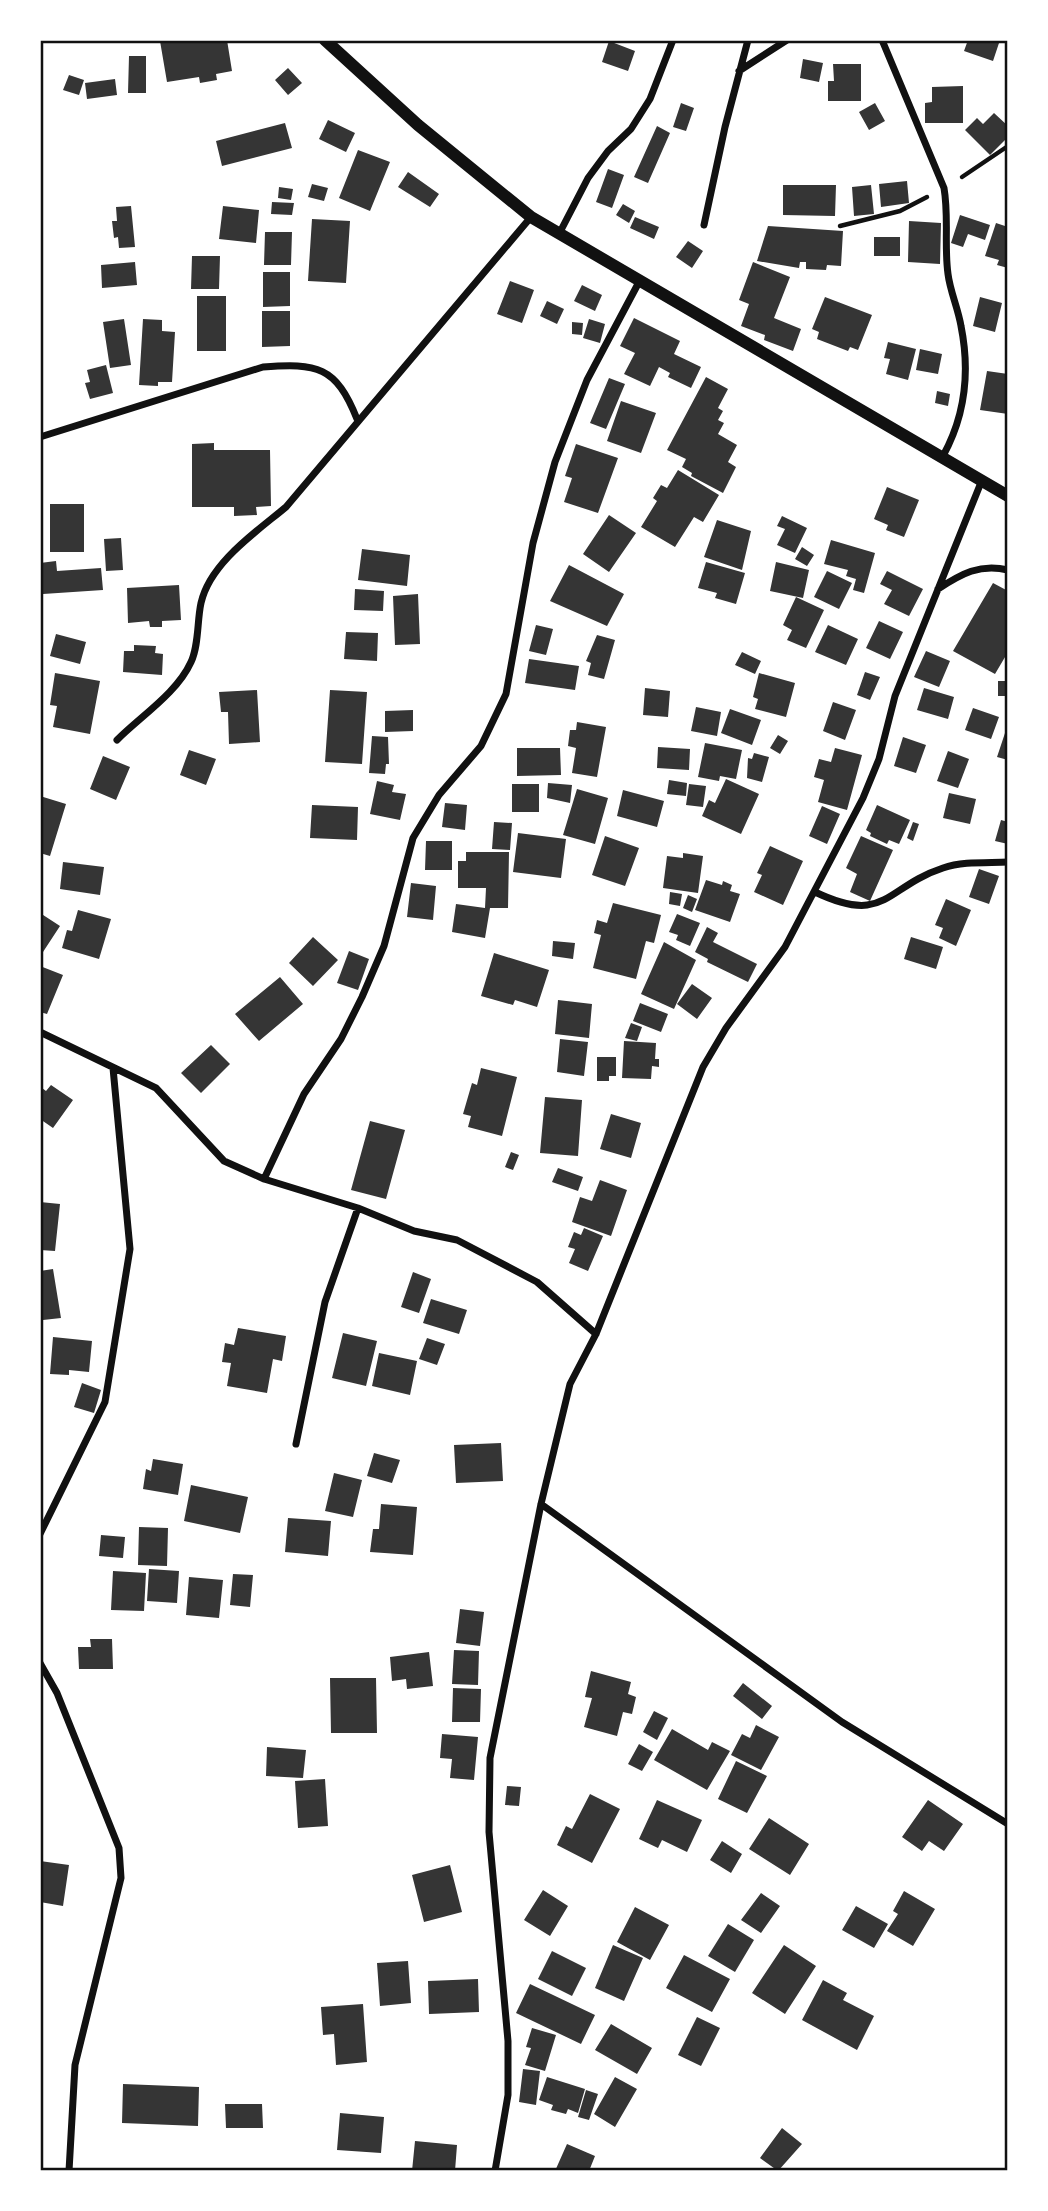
<svg xmlns="http://www.w3.org/2000/svg" width="1048" height="2211" viewBox="0 0 1048 2211" font-family="Montserrat,sans-serif">
<style>
.building{fill:#353535}
.lines{fill:none;stroke-linecap:round;stroke-linejoin:round}
.path{stroke:#111;stroke-width:4.5}
.minor{stroke:#111;stroke-width:7}
.tertiary{stroke:#111;stroke-width:12}
.neatline{fill:none;stroke:#111;stroke-width:2.5}
</style>
<rect width="100%" height="100%" fill="#fff"/>
<path class="building" d="M163,40H227L232,71L216,74L217,80L200,83L199,77L167,82L160,41Z
M968,40H1000L993,61L964,51Z
M609,41L635,51L628,71L602,62Z
M129,56H146V93H128Z
M803,59L823,63L819,82L800,78Z
M833,64H861V101H828V81H834Z
M288,68L302,83L288,95L275,80Z
M69,75L84,80L79,95L63,90Z
M115,79L117,95L87,99L85,83Z
M963,86V123H925V103L932,102V87Z
M681,103L694,108L686,131L673,127Z
M875,103L885,121L869,130L859,112Z
M994,113L1008,126V137L990,155L965,130L977,118L983,124Z
M328,120L355,133L346,152L319,139Z
M285,123L292,148L222,166L216,141Z
M657,126L670,133L648,183L634,177Z
M358,150L390,162L370,211L339,198Z
M608,169L624,175L612,208L596,202Z
M408,172L439,194L430,207L398,187Z
M907,181L909,203L881,207L879,184Z
M312,184L328,188L324,201L308,197Z
M783,185H836L835,216L783,215Z
M871,185L874,214L854,216L852,187Z
M279,187L293,189L291,200L278,198Z
M272,202L294,203L292,215L271,214Z
M623,204L635,211L629,223L616,215Z
M131,206L135,247L119,248L118,237L114,238L112,221H117L116,207Z
M223,206L259,210L256,243L219,239Z
M960,215L990,225L985,240L968,234L963,247L951,243Z
M635,217L659,227L654,239L630,228Z
M312,219L350,221L346,283L308,281Z
M909,221L941,223L940,264L908,262Z
M996,223L1008,227V268L997,265L999,260L985,256Z
M768,226L843,231L841,266L827,265L826,270L806,269V262H800L799,268L757,261Z
M265,232H292L291,265H264Z
M874,237H900V256H874Z
M688,241L703,251L692,268L676,257Z
M192,256H220L219,289H191Z
M135,262L137,285L102,288L101,265Z
M753,262L790,277L774,318L801,329L793,351L764,340L765,335L741,326L749,304L739,300Z
M263,272H290V306L263,307Z
M510,281L534,290L522,323L497,314Z
M582,285L602,295L595,311L574,301Z
M197,296H226V351H197Z
M825,297L872,315L858,350L850,347L848,351L817,339L819,332L812,329Z
M980,297L1002,303L995,332L973,326Z
M547,301L564,309L557,324L540,316Z
M262,311H290V346L262,347Z
M634,318L680,341L674,354L701,367L691,388L668,377L670,373L659,367L650,386L624,374L635,353L620,346Z
M124,319L131,365L110,368L103,322Z
M143,319L162,320V331L175,332L172,382H158V386L139,385Z
M589,319L605,324L600,343L583,338Z
M572,322L583,323L582,335L572,334Z
M888,342L916,349L908,380L886,374L890,359L884,358Z
M920,349L942,354L938,374L916,370Z
M106,365L113,393L90,399L85,383L90,382L87,370Z
M987,371L1008,374V414L980,410Z
M706,377L728,389L718,408L723,411L718,420L724,423L718,434L737,445L728,462L736,467L723,493L691,476L692,473L682,467L686,459L667,450Z
M609,378L625,384L606,429L590,423Z
M937,391L950,394L948,406L935,403Z
M621,401L656,413L641,453L607,441Z
M214,443V450H270L271,506L256,507L257,515L234,516V507H192V444Z
M576,444L618,458L598,513L564,502L572,478L565,476Z
M678,470L719,495L703,522L694,517L675,547L641,527L657,501L653,498L661,485L667,488Z
M887,487L919,500L904,537L886,530L888,525L874,519Z
M50,504H84V552H50Z
M609,515L636,533L609,572L583,554Z
M782,516L807,528L795,553L777,545L785,529L777,526Z
M717,520L751,531L742,570L704,557Z
M121,538L123,570L106,571L104,539Z
M831,540L875,553L864,593L853,590L856,579L846,576L848,570L824,564Z
M802,547L814,555L807,566L795,559Z
M362,549L410,555L407,586L358,580Z
M56,561L57,571L101,568L103,590L43,594L40,563Z
M706,562L745,573L736,604L715,598L717,593L698,588Z
M776,562L809,570L803,598L770,591Z
M569,565L624,594L607,626L550,601Z
M827,571L852,583L839,609L814,597Z
M887,571L923,589L909,616L884,604L892,590L880,584Z
M993,583L1008,591V652L995,674L953,651Z
M179,585L181,620L162,621V627H150L149,621L128,623L127,588Z
M355,589L384,591L383,611L354,610Z
M418,594L420,644L395,645L393,596Z
M796,597L824,610L806,648L787,640L792,630L783,625Z
M879,621L903,632L890,659L866,648Z
M536,625L553,629L546,655L529,651Z
M828,625L858,639L846,665L815,652Z
M346,632L378,633L377,661L344,659Z
M56,634L86,642L80,664L50,656Z
M597,635L615,640L604,679L588,675L591,663L586,661Z
M134,645L156,646L155,653L163,654L162,675L123,672L124,651H134Z
M926,651L950,661L939,687L914,677Z
M742,652L761,661L755,674L735,665Z
M529,659L579,666L575,690L525,683Z
M865,672L880,677L870,700L857,695Z
M55,673L100,681L90,734L53,727L57,706L50,705Z
M759,673L795,683L786,717L755,709L758,699L753,697Z
M998,681H1008V696H998Z
M645,688L670,691L668,717L643,715Z
M924,688L954,697L948,719L917,710Z
M257,690L260,742L229,744L228,712H221L219,692Z
M330,690L367,692L362,764L325,762Z
M833,702L856,710L845,740L823,731Z
M696,707L721,712L717,736L691,731Z
M973,708L999,717L991,739L965,730Z
M730,709L761,720L752,745L721,733Z
M413,710V731L385,732V711Z
M577,722L606,727L597,777L572,773L576,748L568,746L570,730H576Z
M1005,733L1008,734V760L997,757Z
M778,735L788,741L780,754L770,748Z
M372,736L388,737L389,764H386L385,774L369,773Z
M903,737L926,745L916,773L894,766Z
M705,743L742,750L736,779L720,776L719,781L698,777Z
M658,747L690,749L689,770L657,768Z
M517,748H560L561,775L517,776Z
M835,748L862,755L847,810L818,802L824,780L814,777L819,759L831,762Z
M189,750L216,759L206,785L180,775Z
M948,751L969,759L958,788L937,781Z
M754,753L769,757L762,782L747,778L748,758L752,759Z
M103,756L130,767L116,800L90,789Z
M726,779L759,794L741,834L702,816L709,800L715,803Z
M669,780L687,783L686,796L667,794Z
M377,781L394,785L392,792L406,794L400,820L370,814Z
M548,783L572,785L570,803L547,798Z
M512,784H539V812H512Z
M689,784L706,786L703,807L686,805Z
M577,789L608,798L595,844L563,835Z
M623,790L664,801L657,827L617,816Z
M949,793L976,799L970,824L943,818Z
M40,796L66,804L50,856L40,853Z
M445,803L467,805L465,830L442,827Z
M312,805L358,807L357,840L310,838Z
M877,805L910,820L899,844L889,840L887,844L870,836L871,833L866,830Z
M822,806L840,814L827,844L809,836Z
M1001,820L1008,822V844L995,841Z
M494,822L512,823L510,850L492,849Z
M913,822L919,824L913,841L907,838Z
M518,833L566,839L561,878L513,872Z
M605,836L639,848L625,886L592,875Z
M861,836L893,850L870,901L850,892L857,874L846,868Z
M426,841H452V870H425Z
M770,846L803,861L783,905L754,892L762,875L757,873Z
M466,852H509L508,908H490L485,938L452,932L456,904L485,908L486,888H458V861H466Z
M683,853L703,856L698,893L663,888L667,856L683,858Z
M63,862L104,867L100,895L60,889Z
M979,869L999,876L989,904L969,897Z
M706,880L722,885L723,881L732,885L730,891L740,894L730,922L695,910Z
M411,883L436,886L433,920L407,917Z
M670,892L682,894L680,906L669,904Z
M688,895L697,899L692,912L683,908Z
M946,899L971,910L956,946L939,938L943,928L935,925Z
M613,903L661,915L654,943L646,941L636,979L593,968L601,935L594,933L597,920L607,923Z
M78,910L111,919L99,959L62,948L67,930L72,931Z
M40,913L60,926L43,952L40,950Z
M677,914L700,923L690,946L676,940L678,935L669,932Z
M707,927L718,933L713,942L757,964L748,982L707,962L708,959L695,952Z
M313,937L338,960L313,986L289,963Z
M911,937L943,947L936,969L904,959Z
M553,941L575,943L573,959L552,956Z
M664,942L696,960L674,1009L641,994Z
M349,951L369,959L358,990L337,983Z
M494,953L549,970L537,1007L515,1000L513,1005L481,996Z
M40,966L63,975L47,1014L40,1012Z
M280,977L303,1004L259,1041L235,1014Z
M692,984L712,998L697,1019L677,1004Z
M558,1000L592,1004L589,1038L555,1034Z
M640,1003L668,1014L661,1032L633,1021Z
M631,1023L642,1027L637,1041L625,1038Z
M560,1039L588,1042L584,1076L557,1072Z
M624,1041L656,1043L655,1059H659V1067L652,1066L651,1079L622,1078Z
M211,1045L230,1064L201,1093L181,1073Z
M597,1057H616V1076H609V1081H597Z
M481,1068L517,1077L502,1136L468,1127L471,1116L463,1114L472,1083L477,1085Z
M51,1085L73,1100L53,1128L40,1119V1091L42,1088L46,1091Z
M545,1097L582,1100L578,1156L540,1153Z
M611,1114L641,1123L631,1158L600,1149Z
M370,1121L405,1130L386,1199L351,1190Z
M511,1152L519,1155L513,1170L505,1167Z
M558,1168L583,1177L578,1191L552,1182Z
M600,1180L627,1190L611,1236L572,1222L580,1197L592,1201Z
M40,1202L60,1204L55,1251L40,1250Z
M584,1228L603,1236L588,1271L569,1263L575,1249L568,1247L574,1232L581,1235Z
M53,1269L61,1318L43,1320L40,1271Z
M413,1272L431,1279L419,1313L401,1307Z
M431,1299L467,1310L459,1334L423,1323Z
M238,1328L286,1336L282,1361L273,1359L267,1393L227,1386L231,1363L222,1362L225,1343L234,1345Z
M343,1333L377,1341L366,1386L332,1378Z
M53,1337L92,1341L89,1372L69,1370V1375L50,1374Z
M427,1338L445,1344L437,1365L419,1359Z
M379,1353L417,1361L410,1395L372,1386Z
M82,1383L101,1390L94,1413L74,1407Z
M501,1443L503,1481L456,1483L454,1445Z
M374,1453L400,1460L392,1483L367,1476Z
M153,1459L183,1464L178,1495L143,1489L146,1469L151,1471Z
M334,1473L362,1480L353,1517L325,1511Z
M191,1485L248,1497L240,1533L184,1521Z
M381,1504L417,1507L413,1555L370,1552L373,1529H379Z
M288,1518L331,1521L328,1556L285,1552Z
M139,1527L168,1528L167,1566L138,1565Z
M101,1535L125,1537L123,1558L99,1556Z
M149,1569L179,1571L177,1603L147,1601Z
M113,1571L146,1573L144,1611L111,1610Z
M233,1574L253,1575L250,1607L230,1605Z
M189,1577L223,1580L219,1618L186,1615Z
M460,1609L484,1612L480,1646L456,1643Z
M90,1639H112L113,1669H79L78,1647H91Z
M454,1650L479,1651L478,1685L452,1684Z
M429,1652L433,1686L407,1689L406,1679L392,1681L390,1657Z
M591,1671L631,1682L628,1694L636,1697L632,1714L623,1712L617,1736L584,1727L592,1698L585,1697Z
M330,1678H376L377,1733H331Z
M743,1683L772,1706L762,1719L733,1696Z
M453,1688L481,1689L480,1722H452Z
M654,1711L668,1718L657,1740L643,1732Z
M756,1725L779,1737L761,1770L731,1755L742,1734L750,1738Z
M672,1729L708,1750L712,1742L730,1751L707,1790L654,1760Z
M442,1734L478,1737L474,1780L450,1778L452,1759L440,1758Z
M639,1744L653,1752L642,1771L628,1764Z
M267,1747L306,1750L303,1778L266,1776Z
M736,1761L767,1776L747,1813L718,1799Z
M325,1779L328,1826L298,1828L295,1781Z
M507,1786L521,1787L519,1806L505,1805Z
M590,1794L620,1809L592,1863L557,1845L566,1826L572,1829Z
M657,1800L702,1820L687,1852L662,1840L658,1848L639,1839Z
M928,1800L963,1824L944,1851L929,1841L922,1851L902,1837Z
M769,1818L809,1844L790,1875L749,1849Z
M722,1841L742,1854L731,1873L710,1860Z
M40,1861L69,1865L63,1906L40,1902Z
M450,1865L462,1912L424,1922L412,1875Z
M543,1890L568,1906L550,1936L524,1920Z
M904,1891L935,1909L913,1946L887,1931L898,1914L893,1911Z
M761,1893L780,1906L761,1933L741,1920Z
M856,1906L888,1924L874,1948L842,1930Z
M635,1907L669,1925L650,1960L617,1942Z
M728,1924L754,1940L735,1972L708,1956Z
M613,1945L643,1958L624,2001L595,1988Z
M784,1945L816,1966L785,2014L752,1993Z
M552,1951L586,1968L572,1996L538,1979Z
M684,1955L730,1979L712,2012L666,1988Z
M408,1961L411,2003L380,2006L377,1963Z
M478,1979L479,2012L429,2014L428,1981Z
M823,1980L847,1993L843,2000L874,2016L857,2050L802,2020Z
M530,1984L595,2015L581,2044L516,2013Z
M363,2004L367,2062L336,2065L334,2034L323,2035L321,2007Z
M697,2017L720,2028L701,2066L678,2055Z
M611,2024L652,2048L637,2074L595,2050Z
M532,2028L556,2035L545,2071L525,2065L531,2048L526,2047Z
M523,2069L540,2071L536,2105L519,2102Z
M547,2077L585,2089L578,2113L568,2109L566,2114L551,2110L553,2105L539,2100Z
M615,2077L637,2089L615,2127L594,2114Z
M123,2084L199,2087L198,2126L122,2123Z
M586,2090L598,2094L589,2120L578,2117Z
M225,2104H262L263,2128H226Z
M340,2113L384,2117L381,2153L337,2150Z
M782,2128L802,2144L778,2171L760,2158Z
M415,2141L457,2145L455,2171H412Z
M567,2144L595,2156L589,2171H555Z"/>
<g class="lines">
<path class="path" d="M962,177L1008,146
M840,226L900,211L927,197"/>
<path class="minor" d="M882,40L944,188C949,217 944,245 948,274C950,291 958,308 961,326C970,371 965,416 943,456
M739,71L787,40
M704,225L725,127L748,40
M559,234L588,178L608,151L631,129L650,99L673,40
M40,437L263,367C317,363 336,366 357,419
M938,589C961,574 980,563 1008,570
M117,740C141,716 177,693 191,662C199,645 197,621 201,603C210,563 256,532 286,507L531,217
M815,892C886,926 885,887 943,868C963,861 987,863 1008,862
M40,1032L156,1088L224,1161L264,1179L358,1208L414,1231L457,1240L537,1282L596,1334
M264,1179L304,1094L341,1039L362,997L384,946L413,838L439,795L481,746L506,694L533,543L555,462L587,380L639,282
M296,1444L325,1302L358,1208
M541,1504L842,1722L1008,1824
M40,1534L105,1402L130,1249L113,1068
M40,1663L57,1693L119,1848L121,1878L75,2065L69,2171
M495,2171L508,2095V2041L489,1832L490,1758L541,1504L570,1384L596,1334L703,1067L726,1028L785,947L863,798L879,759L895,696L982,480"/>
<path class="tertiary" d="M325,40L418,125L531,217L1008,496"/>
</g>
<rect width="1048" height="2211" fill="none" stroke="#ffffff" stroke-width="84"/>
<rect x="42" y="42" width="964" height="2127" class="neatline"/>
</svg>
